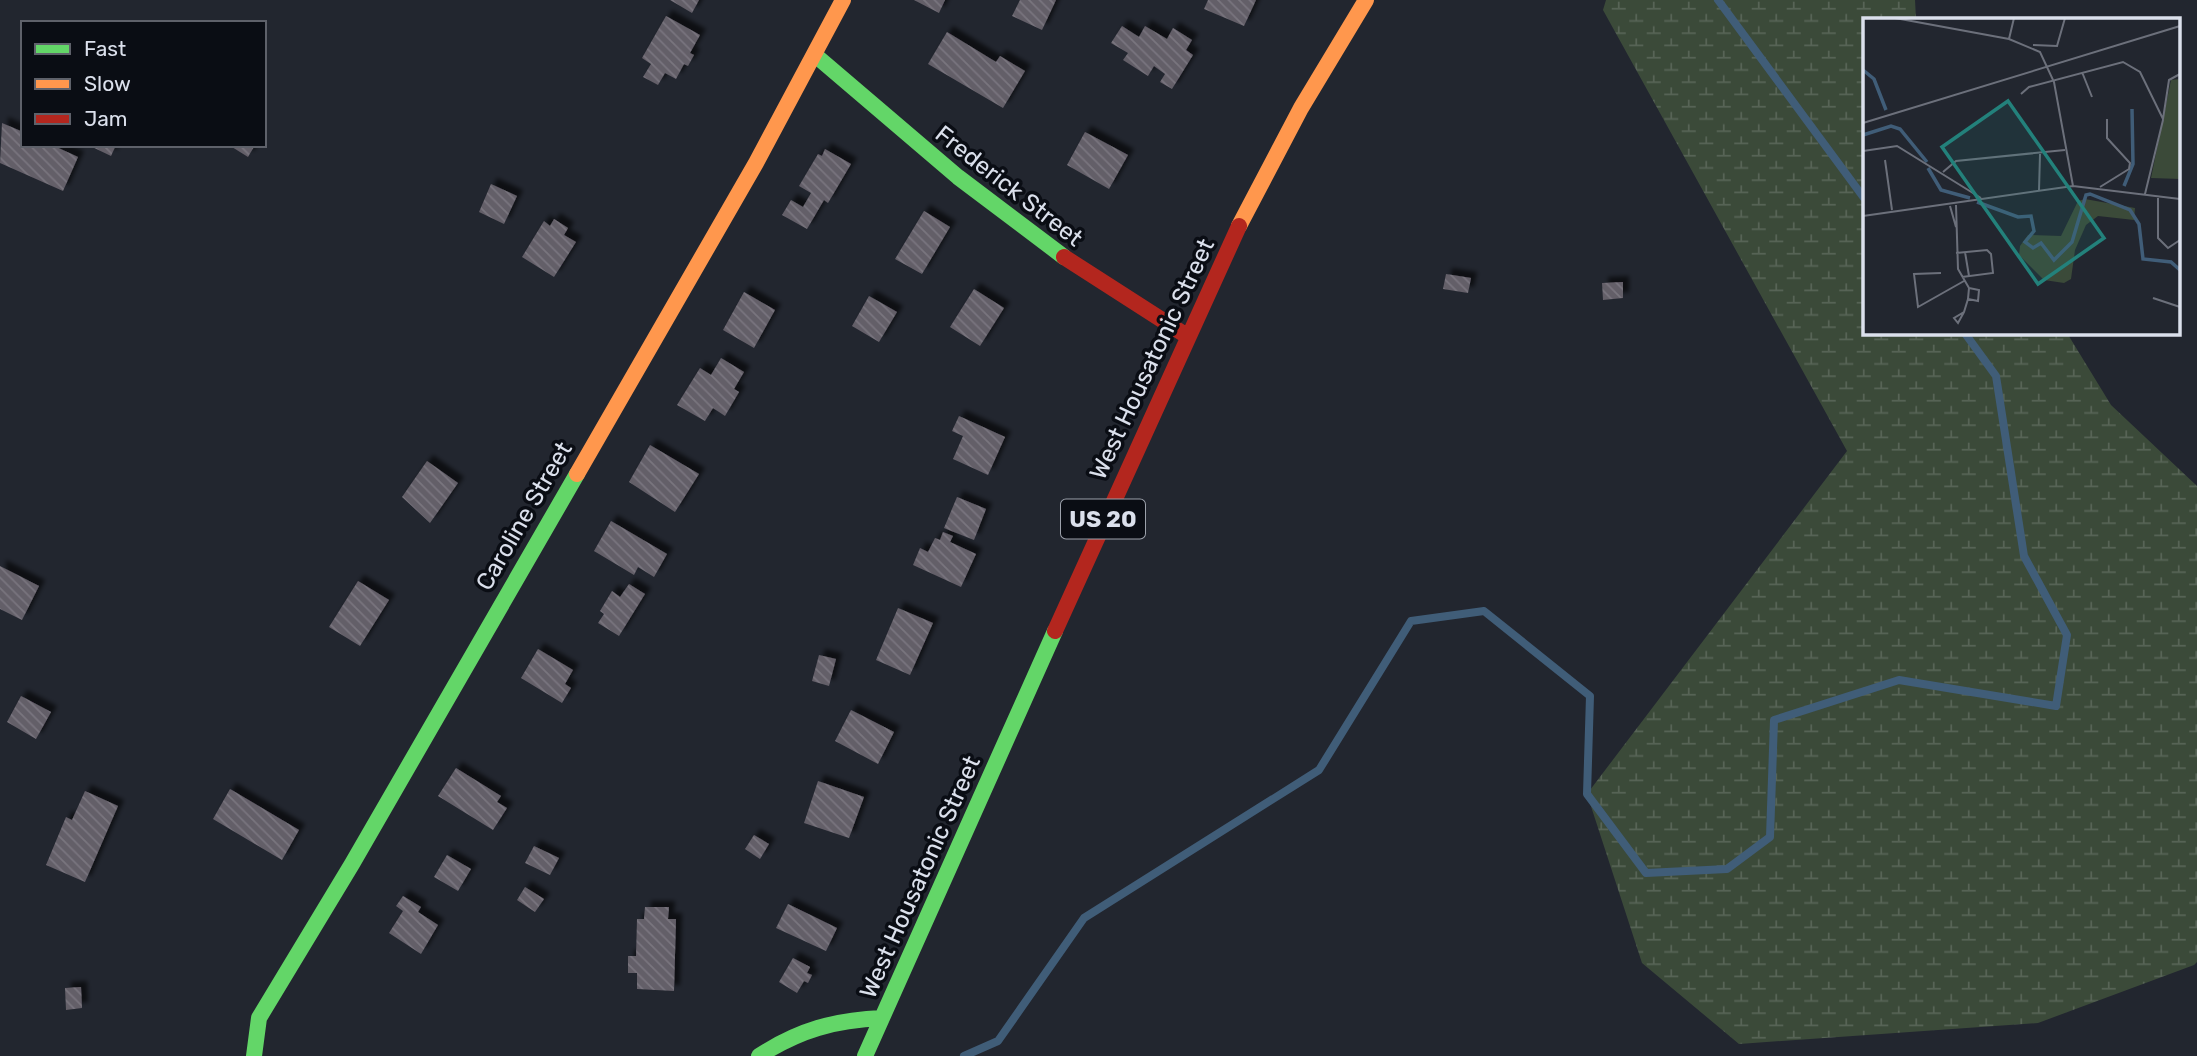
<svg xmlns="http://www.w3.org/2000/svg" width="2197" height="1056" viewBox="0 0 2197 1056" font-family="Rubik,sans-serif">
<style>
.wetland{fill:url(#wetland-marsh)}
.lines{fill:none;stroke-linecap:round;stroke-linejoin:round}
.stream{stroke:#405d78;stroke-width:8}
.building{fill:url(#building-back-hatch);filter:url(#shadow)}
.fast{stroke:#63d668;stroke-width:16}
.slow{stroke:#ff974d;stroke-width:16}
.jam{stroke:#b3261e;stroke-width:16}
.labels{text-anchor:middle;stroke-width:7;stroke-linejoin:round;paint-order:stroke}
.shield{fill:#0a0d14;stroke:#9ca1ab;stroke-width:2}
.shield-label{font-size:23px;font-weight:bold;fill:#dbe0ec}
.street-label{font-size:24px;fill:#dbe0ec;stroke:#0a0d14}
.inset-river{fill:none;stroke:#405d78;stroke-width:3.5}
.inset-road{fill:none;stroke:#6c707b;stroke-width:2}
.view{fill:#23817b;fill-opacity:0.15;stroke:#23817b;stroke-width:3.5}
.inset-edge{fill:none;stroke:#dbe0ec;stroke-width:3.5}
</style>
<defs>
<pattern id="wetland-marsh" width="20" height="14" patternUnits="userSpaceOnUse" patternTransform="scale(1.75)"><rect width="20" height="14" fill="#3b4a39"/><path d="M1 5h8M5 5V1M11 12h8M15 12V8" fill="none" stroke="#576456"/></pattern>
<pattern id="building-back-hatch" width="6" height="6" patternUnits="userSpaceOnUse" patternTransform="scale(1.75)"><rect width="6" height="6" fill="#635e68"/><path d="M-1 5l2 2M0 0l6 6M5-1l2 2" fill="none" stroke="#79757e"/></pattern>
<filter id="shadow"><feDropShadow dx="6" dy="-6" stdDeviation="2" flood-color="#0009"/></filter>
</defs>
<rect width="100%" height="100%" fill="#22262f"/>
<path class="wetland" d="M1606,0H1915L1916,19H1864V332L2067,333L2111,405L2197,486V962L2194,965L2038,1023L1739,1044L1642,963L1587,794L1847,451L1603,10Z"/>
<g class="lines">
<path class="stream" d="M1718,0L1864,198
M964,1056L998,1041L1084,918L1319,770L1411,621L1484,611L1590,696L1587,794L1646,873L1727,869L1770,837L1774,720L1899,680L2056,706L2067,635L2024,556L1996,376L1964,332"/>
</g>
<path class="building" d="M670,0H699L692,13Z
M914,0H945L939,13Z
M1020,0H1056L1042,30L1012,16Z
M1208,0H1256L1244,26L1204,9Z
M666,16L700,35L690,53L694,55L688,66L684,64L676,79L665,73L658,85L643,77L651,64L642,58Z
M1122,26L1139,37L1145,26L1167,39L1173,28L1192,40L1186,50L1193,55L1172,89L1160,82L1165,74L1154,66L1148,76L1123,60L1128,53L1111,43Z
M947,32L996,62L1000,56L1025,71L1003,108L928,64Z
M2,123L23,132V145H52L78,157L63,191L0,163Z
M1085,132L1128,155L1109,189L1067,165Z
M88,145H116L111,156Z
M233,145H255L248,157L232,147Z
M825,149L851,164L828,203L824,200L807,229L782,215L791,200L803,207L811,193L799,186L818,154L822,156Z
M491,184L517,196L504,224L479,212Z
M924,211L950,227L922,274L895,259Z
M554,219L568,228L564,235L576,242L554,277L522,257L544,221L550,226Z
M1446,274L1471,278L1468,293L1443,289Z
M1623,282V298L1603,300L1602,283Z
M974,289L1004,308L980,346L950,327Z
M744,292L775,310L754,348L723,330Z
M869,296L897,312L879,342L852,326Z
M721,358L744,372L734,389L739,392L725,416L713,408L705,421L677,405L700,368L711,375Z
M959,416L1005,437L988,475L953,459L963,436L952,431Z
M650,445L699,474L675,512L629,482Z
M427,461L458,483L430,523L402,497Z
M957,497L986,509L974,540L944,528Z
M611,521L667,554L654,577L638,567L634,575L594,551Z
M943,532L953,536L950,542L976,554L961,587L913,565L920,548L928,552L935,538L940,540Z
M0,566L39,586L22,620L0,609Z
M358,581L389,600L360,646L329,627Z
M629,584L645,594L619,636L598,623L604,614L600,611L612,591L620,597Z
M898,608L933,623L910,675L876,660Z
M538,649L573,670L565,684L571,688L562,703L521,678Z
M819,655L836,659L829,686L812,681Z
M21,696L51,712L36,739L7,722Z
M851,710L894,732L878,764L835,741Z
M456,768L501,796L497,802L507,808L493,830L438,796Z
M818,781L864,797L849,838L804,823Z
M230,789L299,830L282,860L213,819Z
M85,791L118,806L85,882L46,865L66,817L72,820Z
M754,835L769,844L760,859L745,849Z
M534,846L559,858L550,875L525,863Z
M447,855L471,869L458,891L434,877Z
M525,887L544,899L535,912L517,900Z
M403,896L421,907L418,912L438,925L421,954L389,933L403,911L396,906Z
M788,904L837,928L826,951L776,928Z
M645,907H669L668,919H676L674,991L637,989V973H628V956H636L637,919H644Z
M793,958L810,967L807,973L812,975L808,983L804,981L797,993L779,982Z
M81,987L82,1008L66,1010L65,988Z"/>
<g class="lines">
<path class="fast" d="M815,55L958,177L1064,257
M254,1056L259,1018L352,864L577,474
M759,1056C799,1030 835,1020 882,1018
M865,1056L1055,631"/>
<path class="slow" d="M1239,226L1301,108L1366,0
M577,474L756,163L843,0"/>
<path class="jam" d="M1064,257L1187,336
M1055,631L1239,226"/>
</g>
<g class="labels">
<rect class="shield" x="1061" y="499.5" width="84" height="39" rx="5"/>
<g class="shield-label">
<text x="1103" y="527">US 20</text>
</g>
<g class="street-label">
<text transform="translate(1009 186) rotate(38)" y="8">Frederick Street</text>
<text transform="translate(1152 359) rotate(-65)" y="8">West Housatonic Street</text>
<text transform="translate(524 516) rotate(-60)" y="8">Caroline Street</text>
<text transform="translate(920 877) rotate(-66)" y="8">West Housatonic Street</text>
</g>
</g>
<g transform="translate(1863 18)">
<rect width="317" height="317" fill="#22262f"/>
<path d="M222,181L272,190L271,202L235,198L223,207L212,232L208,261L201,265L181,262L156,237L157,228L165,217L198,218L215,183Z" fill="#3b4a39"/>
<path d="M317,61V161L288,160L308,62Z" fill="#3b4a39"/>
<path class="inset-river" d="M0,52L11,61L23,92M0,117L28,108L37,111L64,144M65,150L78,172L107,180M261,168L270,146L269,91M114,184L155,199L168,198L171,213L162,224L170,230L178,225L191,242L209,224L223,177L227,176L267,192L276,206L280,241L308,244L317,252"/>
<path class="inset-road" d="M32,0L146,21L177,34L191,64L210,168M146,21L151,0M170,27L194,28L202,0M219,54L229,79M158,76L166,69L260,44L277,54L300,101L306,62L317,56M0,105L317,8M0,133L34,128L118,180M22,142L29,192M80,154L93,143L202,132M237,169L266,151L267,145L244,120V101M176,172L177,136M282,176L300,102M295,180V220L305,230L317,222M93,187L95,251L106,270L105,281L115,283L116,272L106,270M87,188L93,209M0,198L210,168L317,181M102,234L106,258M93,235L124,232L128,236L130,255L99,259M78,255L51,256L55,289L101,263M290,280L317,289M101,294L95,305L91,300L101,294L105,281"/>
<path class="view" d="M145,83L241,220L175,266L79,129Z"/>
<rect width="317" height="317" class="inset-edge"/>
</g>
<rect x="21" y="21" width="245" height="126" fill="#0a0d14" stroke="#5e616a" stroke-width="2"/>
<rect x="35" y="44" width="35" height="10" fill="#63d668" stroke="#5e616a" stroke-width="2"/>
<text x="84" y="56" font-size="21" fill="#dbe0ec">Fast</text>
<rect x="35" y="79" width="35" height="10" fill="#ff974d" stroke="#5e616a" stroke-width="2"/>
<text x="84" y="91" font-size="21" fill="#dbe0ec">Slow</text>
<rect x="35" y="114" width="35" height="10" fill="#b3261e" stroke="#5e616a" stroke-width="2"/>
<text x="84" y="126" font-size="21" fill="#dbe0ec">Jam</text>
</svg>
